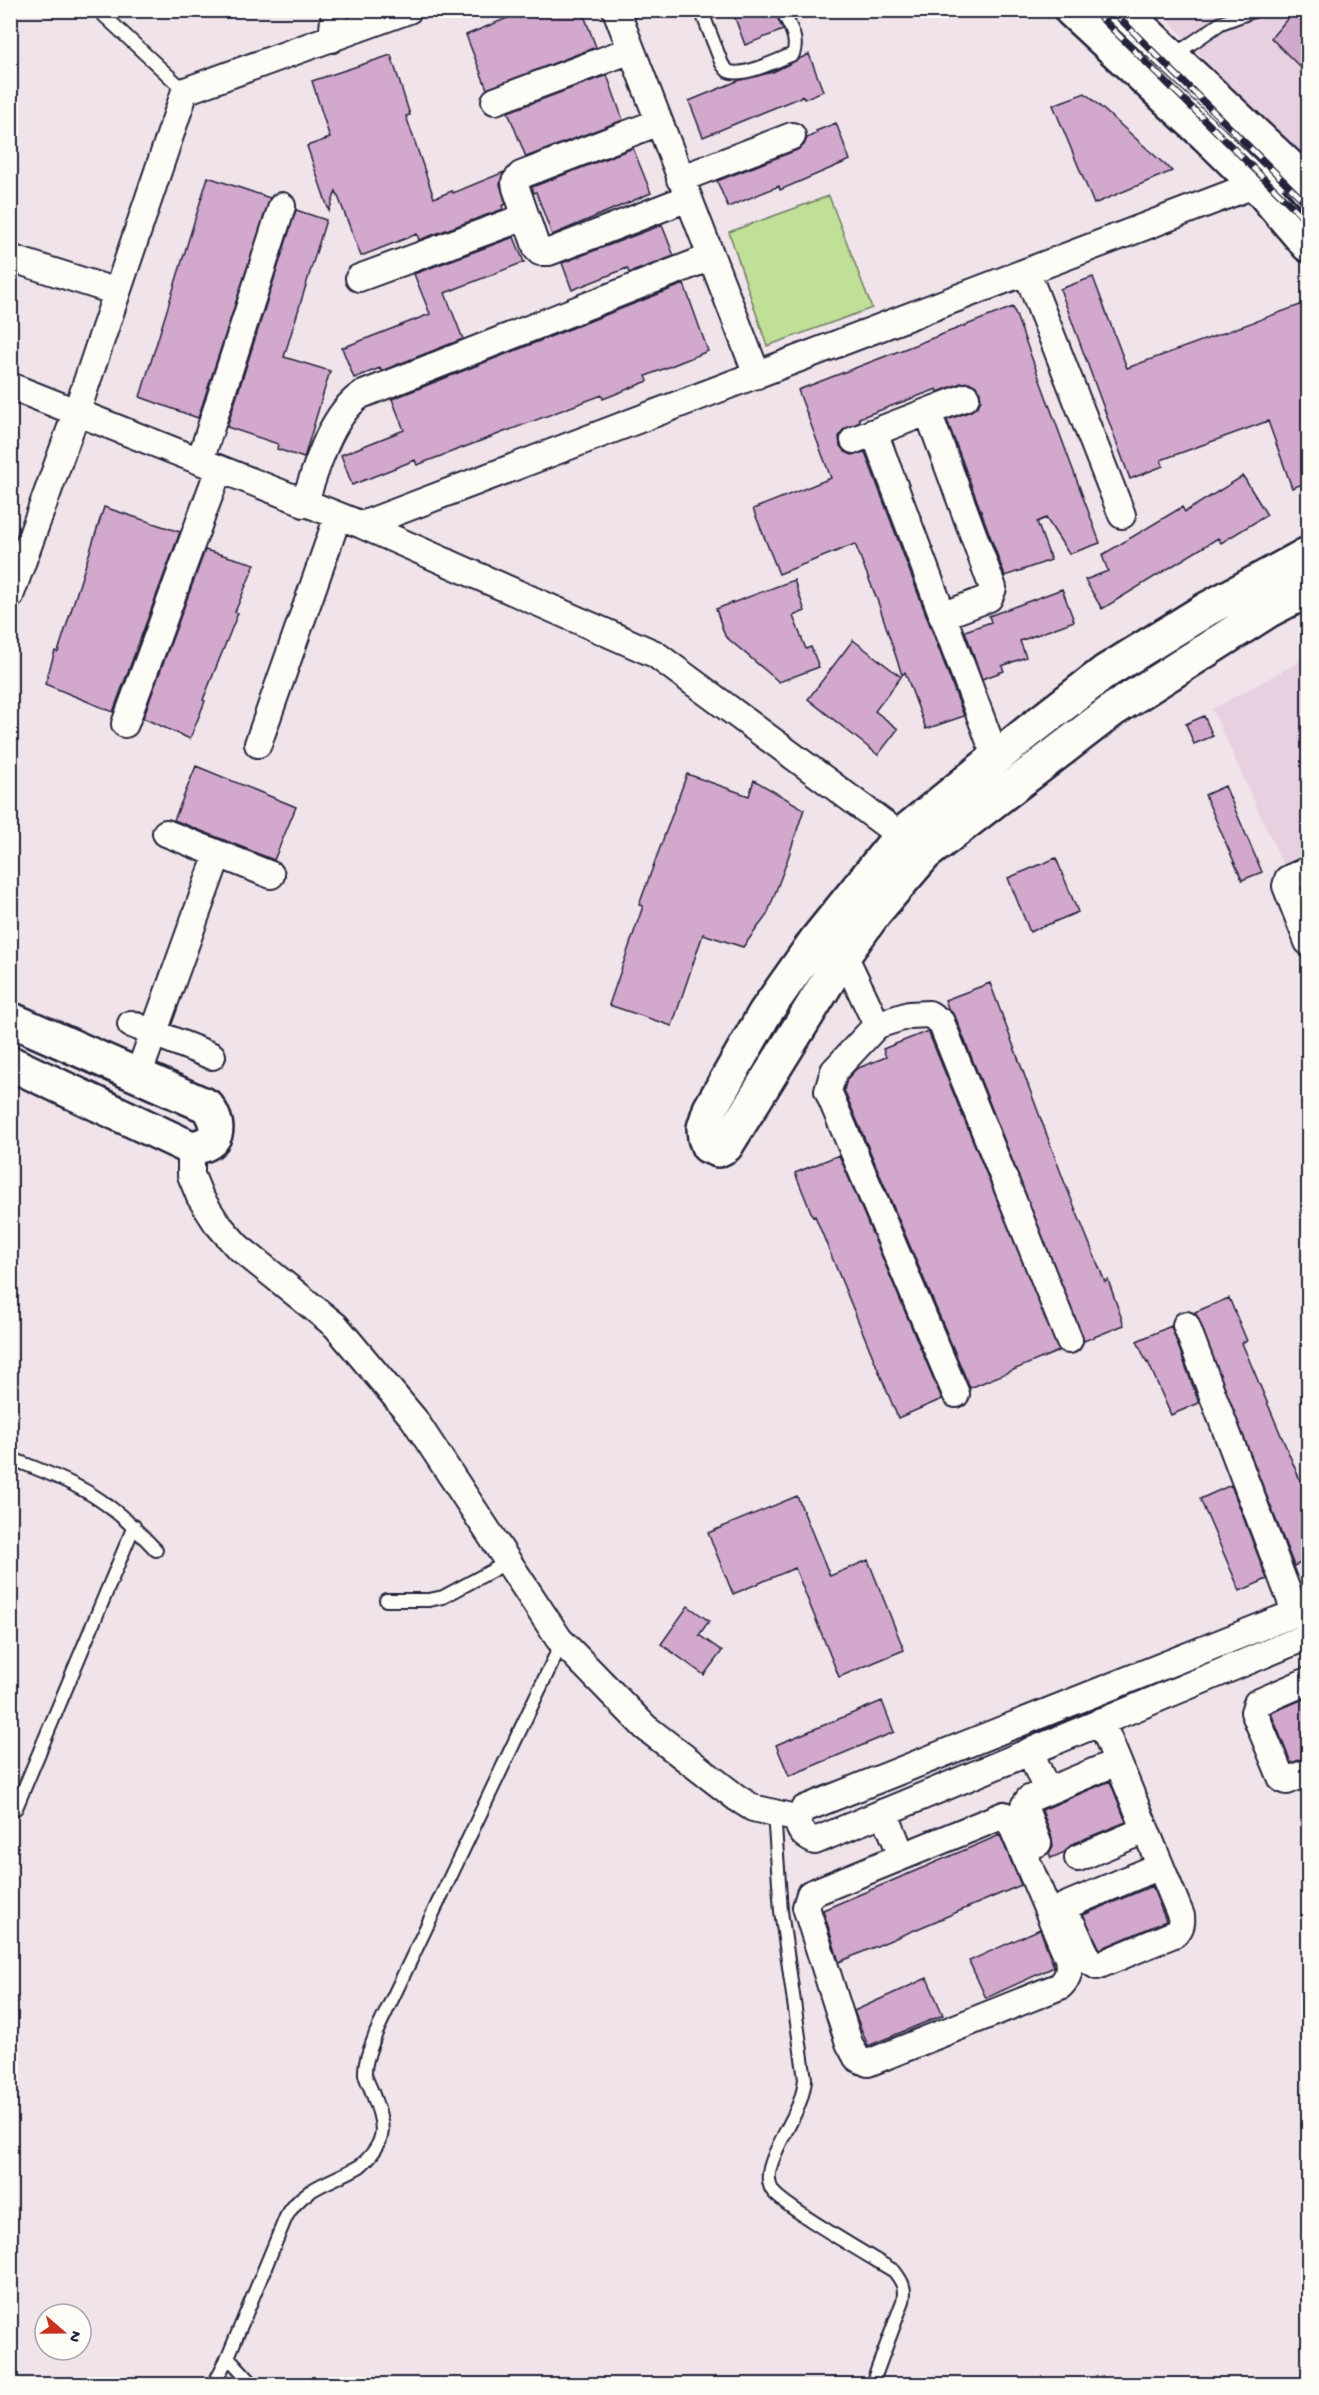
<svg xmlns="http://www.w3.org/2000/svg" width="1319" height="2395" viewBox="0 0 1319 2395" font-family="'Gochi Hand',sans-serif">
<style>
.built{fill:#e7d1e1}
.green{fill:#c0df97;stroke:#718069;stroke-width:1.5}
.building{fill:#d2a8cd;stroke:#22223b;stroke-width:1.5}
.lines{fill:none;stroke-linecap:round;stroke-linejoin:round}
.lane-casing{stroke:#22223b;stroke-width:16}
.street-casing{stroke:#22223b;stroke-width:30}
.secondary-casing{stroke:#22223b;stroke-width:38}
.lane{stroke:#fdfcf7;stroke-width:12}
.street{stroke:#fdfcf7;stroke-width:26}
.secondary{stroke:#fdfcf7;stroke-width:33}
.rail-casing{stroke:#22223b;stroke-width:7}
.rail{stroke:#fdfcf7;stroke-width:4.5;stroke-dasharray:14;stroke-linecap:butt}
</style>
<rect width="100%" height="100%" fill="#f0e3ea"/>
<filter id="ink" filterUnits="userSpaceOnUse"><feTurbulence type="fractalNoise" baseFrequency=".0167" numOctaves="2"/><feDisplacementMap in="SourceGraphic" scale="12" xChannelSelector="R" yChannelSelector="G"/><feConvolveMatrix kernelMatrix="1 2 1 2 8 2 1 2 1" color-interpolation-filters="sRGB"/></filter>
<g filter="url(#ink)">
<path class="built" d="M1160,11H1308V171Z
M1308,657V859L1285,869L1212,709Z"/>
<path class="green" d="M829,196L872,308L767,346L729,232Z"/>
<path class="building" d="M527,10H582L596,47L487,89L466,35Z
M732,10H774L783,30L745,45Z
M1295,10H1308V75L1271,38Z
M809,54L823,91L804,99L803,96L703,137L689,101L740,80L773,72Z
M391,55L410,115L406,116L434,198L452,191L453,193L504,172L500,184L506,204L502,206L503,209L419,240L417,234L361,256L336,191L329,211L307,146L330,138L312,81Z
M607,75L623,120L526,157L508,112Z
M1085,93L1172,171L1094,204L1053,105Z
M836,123L850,160L780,190L779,186L728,207L717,181L797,150L804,145L807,138L817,133L816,131Z
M633,148L651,193L552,235L536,192L534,193L532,187Z
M208,177L270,198L198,418L140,397Z
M296,210L326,220L284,357L330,371L304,458L277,449L278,444L227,427Z
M662,225L674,256L629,273L627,268L572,290L562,263Z
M514,237L524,262L445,293L463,339L381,371L380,368L354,378L342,348L430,314L414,274Z
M1093,277L1127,368L1303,304L1308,320V482L1292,488L1268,421L1161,460L1163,466L1130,479L1060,289Z
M684,284L708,351L646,376L648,381L603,399L602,395L417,465L415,460L352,485L341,455L404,430L392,399Z
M1013,307L1100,543L1069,554L1046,518L1037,522L1051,560L1005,576L947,420L971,411L978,406L981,400L980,392L976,386L969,382L961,383L938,392L937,389L859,418L860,422L843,430L839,437L840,446L845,452L852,455L865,452L964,716L926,729L905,672L902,675L878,602L855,544L779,574L753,509L831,478L798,390Z
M1243,476L1267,515L1221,543L1218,538L1102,609L1085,580L1108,571L1102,555L1182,507L1185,512Z
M104,507L180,532L113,712L45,684L55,651L58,652Z
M205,550L255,564L235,612L238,613L203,700L205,701L190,739L143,718Z
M794,580L805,611L793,616L806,649L811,647L819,667L779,682L725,636L716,609Z
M1062,589L1074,621L1020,641L1026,657L1002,666L1004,671L982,679L965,631L991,622L989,616Z
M853,640L901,677L875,711L898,729L878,755L808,699Z
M1204,716L1213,736L1194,744L1186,724Z
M196,766L296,807L274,860L174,820Z
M687,774L749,796L754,780L804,809L786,864L767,915L743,947L703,934L672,1026L609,1005L643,906L639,905Z
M1225,786L1262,872L1242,880L1205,795Z
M1056,858L1078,912L1030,932L1008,878Z
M990,983L1064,1181L1105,1282L1108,1280L1124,1325L1084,1341L955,1016L948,1008L945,1000Z
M928,1031L1059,1351L970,1388L844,1090L847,1079L856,1069L886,1057L883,1049Z
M839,1155L942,1399L898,1418L815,1216L813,1217L795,1173Z
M1229,1298L1247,1341L1242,1343L1308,1499V1560L1294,1566L1195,1312Z
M1171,1326L1199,1403L1171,1415L1148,1362L1147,1363L1137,1341Z
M1231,1485L1267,1579L1240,1591L1200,1499Z
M797,1496L830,1576L868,1560L904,1650L839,1677L795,1568L733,1594L708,1533Z
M688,1606L709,1621L699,1635L722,1651L704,1675L661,1644Z
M1308,1697V1757L1291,1763L1271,1713Z
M882,1701L894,1732L789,1776L776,1745Z
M1110,1781L1126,1822L1072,1844L1065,1852L1051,1858L1049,1853L1053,1846L1052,1838L1042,1810Z
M1000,1835L1021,1885L839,1962L823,1910Z
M1152,1886L1166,1921L1100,1949L1083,1915Z
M1040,1929L1054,1967L986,1998L969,1961Z
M927,1978L943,2015L868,2046L854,2011Z"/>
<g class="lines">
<g class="lane-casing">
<path id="lane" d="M98,10L185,91
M701,10L722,64C722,65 728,71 728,71C742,78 779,60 793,54C799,39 789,25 782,10
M1173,56L1221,23L1256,10
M10,1458C32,1467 55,1475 76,1486C107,1501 133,1525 156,1550
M386,1600H429L443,1597L508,1562
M10,1811L16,1808L134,1526
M774,1813L781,1911L805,2079C802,2113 778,2137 770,2168C768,2176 768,2183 772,2190C780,2205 873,2258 894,2271C902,2281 906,2288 903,2301L872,2384
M228,2357L253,2384
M214,2384L228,2357L286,2217C304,2186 331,2183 360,2166C390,2140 384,2125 372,2092C370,2086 366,2080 365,2074C364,2061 372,2045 376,2033L562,1642"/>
</g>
<g class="street-casing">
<path id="street" d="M616,10L757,375
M332,39L335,10
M495,101L631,50
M659,122L521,175L515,182L516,188L537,249L540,252H549L688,198
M680,179L792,136
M10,258L117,292
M1027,273L1122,515
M359,278L525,217
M10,386L362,525L655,654L916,847
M928,412L993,588L989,598L942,616
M874,432L996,758
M854,440L966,397
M200,461L282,206
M304,504C316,469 330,416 361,395L711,257
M362,525L1293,170
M10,596L77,411L185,91L409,10
M125,724L219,469
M258,744L338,516
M166,833L271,875
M1308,870L1288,879L1286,886L1308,942
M831,947L844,955L877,1025L834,1071L828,1091L956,1394
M131,1024L212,1056
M877,1025L909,1015L929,1014L941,1022L1069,1340
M138,1076L218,854
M191,1148V1175L200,1197L216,1222L237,1246L336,1326L414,1419L559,1639L645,1727L737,1798L753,1808L799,1819
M1186,1325L1296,1614
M1308,1608L804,1809C794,1824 799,1834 815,1841L1308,1636
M1308,1681L1257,1703L1254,1712L1282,1779L1287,1781L1308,1772
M1030,1751L1047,1791
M884,1812L902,1856
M1004,1815L1009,1819L1068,1958C1070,1969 1069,1978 1060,1986L868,2063L857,2058L849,2043L806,1907L810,1894Z
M1038,1843L1024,1806L1029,1799L1117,1762
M1078,1858L1145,1830
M1065,1906L1160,1866
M1073,1926L1089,1961L1097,1966L1174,1934C1181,1929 1182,1924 1181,1916L1101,1721"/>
</g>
<g class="secondary-casing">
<path id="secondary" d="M1071,10L1206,135L1256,184L1308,245
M1122,10L1293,170L1308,189
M1308,554L1207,609L1105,672L1029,731L901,835L817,939L765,1013L710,1109L704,1128L705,1138L708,1146L718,1150L726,1146L844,955L875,912L925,854L1114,709L1269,610L1308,590
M10,1019L207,1106C222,1128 219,1144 191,1148L10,1063"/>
</g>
<use href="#lane" class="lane"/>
<use href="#street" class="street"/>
<use href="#secondary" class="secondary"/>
<g class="rail-casing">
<path id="rail" d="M1093,10L1308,222
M1111,10L1308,205"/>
</g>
<use href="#rail" class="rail"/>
</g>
</g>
<rect width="1319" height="2395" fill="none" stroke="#fdfcf7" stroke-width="36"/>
<rect x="18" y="18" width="1283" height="2359" fill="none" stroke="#22223b" stroke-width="2" filter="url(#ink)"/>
<g transform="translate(63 2332) rotate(110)"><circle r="28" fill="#fdfcf7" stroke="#a5a5ac" stroke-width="1.5"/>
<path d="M0-4.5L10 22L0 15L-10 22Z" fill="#c8321e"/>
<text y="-9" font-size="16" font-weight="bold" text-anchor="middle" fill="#22223b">N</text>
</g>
</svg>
